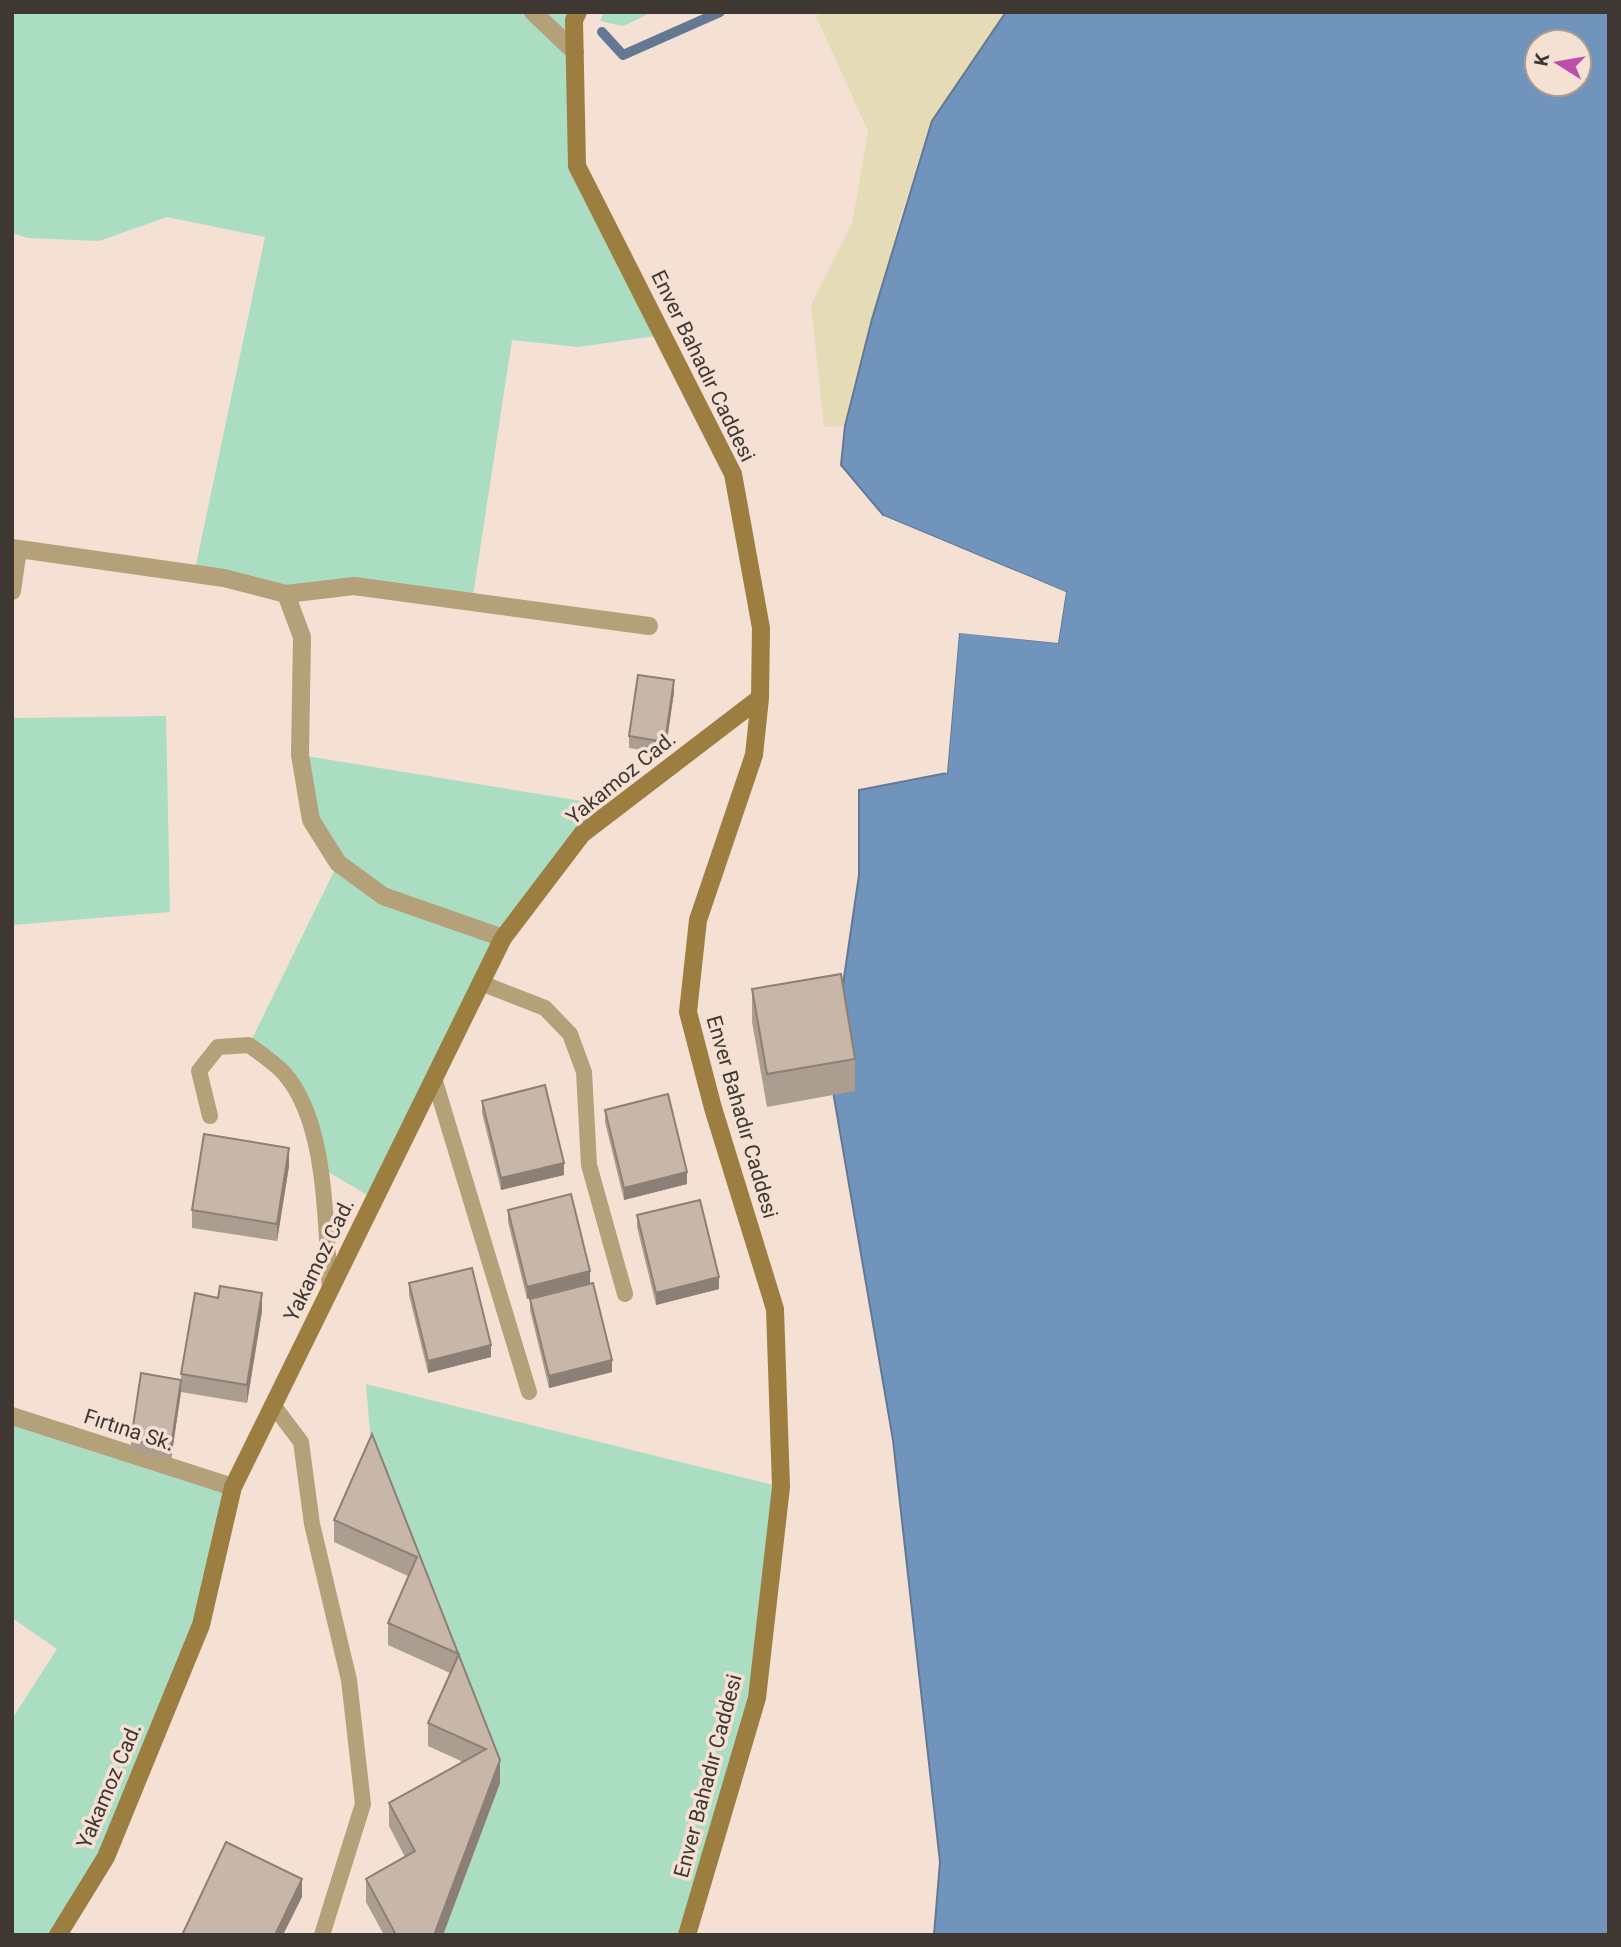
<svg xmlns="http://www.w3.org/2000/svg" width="1621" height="1947" viewBox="0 0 1621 1947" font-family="Roboto,sans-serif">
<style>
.green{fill:#abddc3}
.sand{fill:#e5dcb7}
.water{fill:#7194bc;stroke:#627893;stroke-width:2;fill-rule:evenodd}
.pier{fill:#f4e1d4}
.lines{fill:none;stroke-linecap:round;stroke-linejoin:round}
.stream{stroke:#627893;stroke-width:10}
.lane{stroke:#b4a079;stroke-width:16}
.street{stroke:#b4a079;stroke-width:18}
.secondary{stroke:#9c7e40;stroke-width:18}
.wall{fill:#ac9d91}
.shaded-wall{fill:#8c7f76}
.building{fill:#c8b6a9;stroke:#8c7f76;stroke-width:2}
.labels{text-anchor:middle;stroke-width:7;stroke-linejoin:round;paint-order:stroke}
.street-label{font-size:21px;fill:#3f3732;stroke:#f4e1d4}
</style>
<rect width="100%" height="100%" fill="#f4e1d4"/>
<path class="green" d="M12,12H578L577,166L663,335L578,347L512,340L472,602L354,586L286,594L194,574L265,237L167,217L99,241L28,238L12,233Z
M604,12H652L623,26L600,21Z
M166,716L170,912L12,925V718Z
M300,755L618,807L582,834L503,938L374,1199L320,1167L304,1107L249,1045L338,863L311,820Z
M366,1384L781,1487L757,1698L687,1935H443L500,1783L372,1457Z
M12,1416L233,1487L201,1625L106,1857L58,1935H12V1719L57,1649L12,1618Z"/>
<path class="sand" d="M823,12H1006L932,121L900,218L845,426L824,427L811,305L852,224L868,131L816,16Z"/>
<path class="water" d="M1006,12H1609V1935H934L940,1862L893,1440L830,1074L859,875V790L947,773L959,632L1058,643L1066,592L884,516L841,465L845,426L872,319L932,121ZM1537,42H1579V84H1537Z"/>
<path class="pier" d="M884,516L1066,592L1058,643L959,633L947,773L939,771L944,770L956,630L1055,639L1062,594L879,517Z"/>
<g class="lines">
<path class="stream" d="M602,32L623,55L720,12"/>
<path class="lane" d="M481,983L545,1008L570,1034L584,1072L589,1165L625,1294
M434,1078L529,1392
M210,1116L199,1071L218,1047L249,1045C260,1053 273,1062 283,1072C328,1121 325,1225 330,1289
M273,1405L301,1442L312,1524L349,1680L363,1804L322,1935"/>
<path class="street" d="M533,12L575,52
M12,548L224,578L286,594L302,637L300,755L311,820L338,863L383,896L503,938
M12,591L18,549
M286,594L354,586L649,626
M12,1416L233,1487"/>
<path class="secondary" d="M578,12L574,20L577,166L733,474L761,628L760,698L754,755L698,920L688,1012L713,1108L775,1309L781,1487L757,1698L687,1935
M58,1935L106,1857L201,1625L233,1487L503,938L582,834L760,698"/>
</g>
<path class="wall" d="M674,692L665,754L629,748V736Z
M752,989L855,1059V1091L767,1107L752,1022Z
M482,1101L564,1175L501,1190L482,1113Z
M605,1110L687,1184L624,1200L605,1122Z
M289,1166L277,1241L192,1228V1210Z
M508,1210L590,1283L527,1299L508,1222Z
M637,1215L719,1289L656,1305L637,1227Z
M409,1283L491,1357L428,1373L409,1295Z
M530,1299L612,1372L549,1388L530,1310Z
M262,1311L247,1403L181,1392L171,1459L131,1452V1440L181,1380V1374Z
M372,1434L500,1760V1783L443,1935H384L366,1902V1879L405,1857L389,1826V1803L463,1762L428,1746V1723L450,1673L388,1645V1623L408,1576L334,1542V1520Z"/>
<path class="shaded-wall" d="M674,680V692L665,754V742Z
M289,1148V1166L277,1241V1224Z
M564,1163V1175L501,1190V1178Z
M687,1172V1184L624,1200V1188Z
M590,1271V1283L527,1299V1287Z
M719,1277V1289L656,1305V1293Z
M262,1293V1311L247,1403V1385Z
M491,1345V1357L428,1373V1361Z
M612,1360V1372L549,1388V1376Z
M181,1380V1392L171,1459V1447Z
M500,1760V1783L443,1935H434Z
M302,1879V1897L283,1935H275Z"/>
<path class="building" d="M638,675L674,680L665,742L629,736Z
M841,974L855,1059L767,1074L752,989Z
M545,1085L564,1163L501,1178L482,1101Z
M668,1094L687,1172L624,1188L605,1110Z
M204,1134L289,1148L277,1224L192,1210Z
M571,1194L590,1271L527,1287L508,1210Z
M700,1200L719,1277L656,1293L637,1215Z
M472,1268L491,1345L428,1361L409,1283Z
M593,1283L612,1360L549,1376L530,1299Z
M220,1286L262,1293L247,1385L181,1374L195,1293L218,1298Z
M141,1373L181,1380L171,1447L131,1440Z
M372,1434L500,1760L434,1935H396L366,1879L415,1851L389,1803L486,1749L428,1723L459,1654L388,1623L417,1557L334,1520Z
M226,1842L302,1879L275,1935H182Z"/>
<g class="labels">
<g class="street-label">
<text transform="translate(703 366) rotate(64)" y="7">Enver Bahadır Caddesi</text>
<text transform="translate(621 778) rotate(-39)" y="7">Yakamoz Cad.</text>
<text transform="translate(742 1117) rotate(74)" y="7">Enver Bahadır Caddesi</text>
<text transform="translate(319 1260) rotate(-64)" y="7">Yakamoz Cad.</text>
<text transform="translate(129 1430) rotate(18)" y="7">Fırtına Sk.</text>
<text transform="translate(708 1776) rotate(-75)" y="7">Enver Bahadır Caddesi</text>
<text transform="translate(109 1786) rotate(-67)" y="7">Yakamoz Cad.</text>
</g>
</g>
<rect width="1621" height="1947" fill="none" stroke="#3f3732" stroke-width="28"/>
<g transform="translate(1558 63) rotate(281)"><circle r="33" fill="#f4e1d4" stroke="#ac9d93" stroke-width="2"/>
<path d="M0-5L12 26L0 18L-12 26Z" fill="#bc4dab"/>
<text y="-10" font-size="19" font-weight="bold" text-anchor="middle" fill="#3f3732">K</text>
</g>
</svg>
